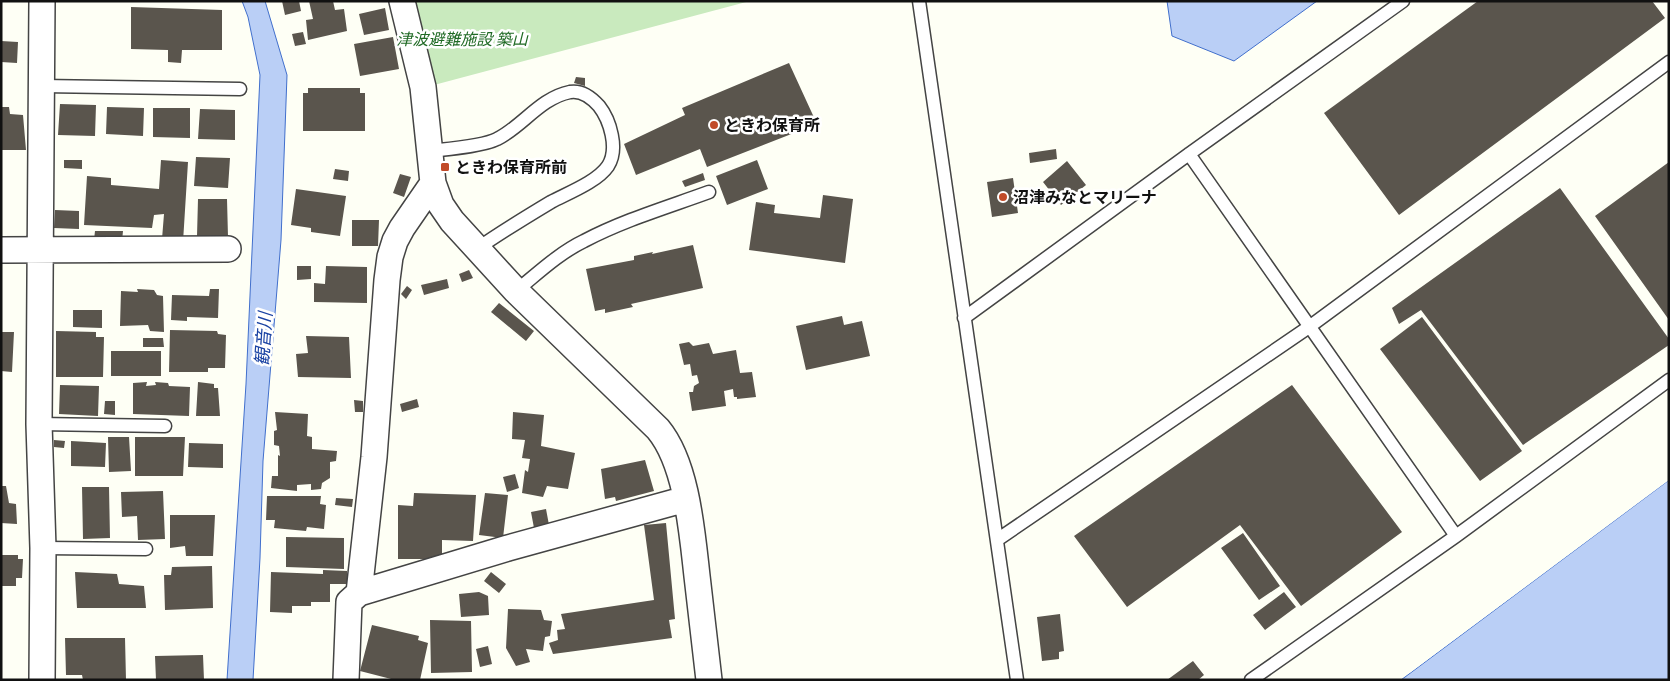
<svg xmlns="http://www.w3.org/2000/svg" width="1670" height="681" viewBox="0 0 1670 681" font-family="Merriweather,'Noto Sans JP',serif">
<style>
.green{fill:#c9eabe}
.water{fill:#bacff6;stroke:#416fcc}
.pier{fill:#fefff5}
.building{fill:#5a554d}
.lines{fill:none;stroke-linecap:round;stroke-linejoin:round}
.lane-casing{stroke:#444;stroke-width:15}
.street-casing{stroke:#444;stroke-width:28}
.lane{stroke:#fff;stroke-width:12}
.street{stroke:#fff;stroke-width:25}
.poi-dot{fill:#c14b29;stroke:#fff;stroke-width:2}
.labels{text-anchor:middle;stroke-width:5;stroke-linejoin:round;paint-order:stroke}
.park-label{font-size:16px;font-style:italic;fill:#206a25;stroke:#fff}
.poi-label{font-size:16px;font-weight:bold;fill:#111;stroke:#fff;text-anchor:start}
.water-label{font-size:18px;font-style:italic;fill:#1942a3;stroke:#fff}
</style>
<rect width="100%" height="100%" fill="#fefff5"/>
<path class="green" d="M414,1H750L434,85Z"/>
<path class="water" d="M242,1H265L287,75L281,240L263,461L260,558L253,680H227L246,384L260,75L248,17Z
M1167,1H1317L1234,61L1172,36Z
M1669,480V680H1401Z"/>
<path class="pier" d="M1669,478V480L1411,672L1398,680Z"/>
<path class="building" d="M282,1H299L301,11L285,15Z
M309,1H333L335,10L344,9L347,31L308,40L306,20L313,19Z
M1478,1H1652L1665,18L1399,215L1324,113Z
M131,7L222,10V50H182L181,63L168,62V50L131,49Z
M385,8L389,30L364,35L359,14Z
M303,32L306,44L295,46L292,34Z
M393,37L399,69L360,76L354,44Z
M1,41L18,42L17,63L1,62Z
M789,63L817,124L707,167L700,149L636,175L624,144L685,115L682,108Z
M576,77L585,78V86L574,83Z
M308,88H360V93H365V131H303V93H308Z
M60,104L96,105L95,136L58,135Z
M1,107H9L10,114L23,115L26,150H1Z
M107,107L144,108L143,136L106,134Z
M153,108H190V138L153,137Z
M200,109L235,110V140L198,139Z
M1056,149L1057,159L1030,163L1029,153Z
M196,157L230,158L228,188L194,186Z
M64,160H82V169L64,168Z
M161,160L188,162L183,242L162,239L164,214L154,215L152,228L84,225L87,176L111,178V185L159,189Z
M757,160L768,189L727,205L716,176Z
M1067,161L1086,185L1061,205L1043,182Z
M1669,162V320L1595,216Z
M335,169L349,171L348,181L333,179Z
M703,173L705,180L685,187L682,181Z
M400,174L411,177L404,197L393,193Z
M1013,178L1018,213L992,217L987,182Z
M1560,188L1669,339V345L1523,445L1421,310L1399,324L1392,308Z
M296,189L346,196L340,236L311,232V228L291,225Z
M823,195L853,199L845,263L749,250L756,202L775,205L774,213L820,218Z
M198,199H227L228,237L197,236Z
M55,210L79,211V229L54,228Z
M352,220H379L378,246H352Z
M95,231H123L122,241L94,240Z
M693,245L703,288L631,304L633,307L605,313V309L595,311L586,269L634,260V256L653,252L652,254Z
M297,266H311V279L297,280Z
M326,266L367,267V303L314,302V283L325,284Z
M469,270L473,278L462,282L459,274Z
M447,279L449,288L424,295L421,285Z
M407,286L412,290L406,299L401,294Z
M137,289L154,290L157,295L163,296L164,332L150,331L148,325L120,326L121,291L138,292Z
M210,289H219L218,318L187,317V321L171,320L172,295L209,296Z
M499,303L534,331L526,341L491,312Z
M73,310H102V328L73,327Z
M842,316L844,325L862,321L870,356L806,370L796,326Z
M1422,317L1522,451L1480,481L1380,349Z
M170,330L217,331L218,334L226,335L225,368H208V372H169Z
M56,331L96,332V337H104L103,377H56Z
M1,332H14L12,372L1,371Z
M306,336L349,337L351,378L298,377L296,354L308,353Z
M143,338H163L164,347H143Z
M689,342L693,346L709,343L713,354L736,350L740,373L752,372L756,397L737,399V397H734L733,389L724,391L726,406L692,411L689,392H693L694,386L699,383L697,375L692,376L690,364L684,365L679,344Z
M111,351H161V376H111Z
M147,382L146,386L156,385L155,382L168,383L169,386L190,387L189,416L133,414V383Z
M198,382L214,384V388H218L220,416H196Z
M60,385L99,386L98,416L59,414Z
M1292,385L1402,532L1301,606L1240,525L1127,607L1074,536Z
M417,399L419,407L402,412L400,404Z
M354,400L363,401V412H355Z
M105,401H115V415L104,414Z
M275,412L308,414L307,436L312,437V449L337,451L336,461L330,462V478L322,483L321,489L311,490V484L297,485V491L271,488L272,476H278V455L280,456L279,446L274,445V431L277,430Z
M513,412L544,415L541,446L575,453L568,489L547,486L543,497L522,493L525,470L528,472L530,459L522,458L525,440L512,439Z
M108,437H129L131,471L109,472Z
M135,437H185L183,476H135Z
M54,440L65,441L64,448L54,447Z
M71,441L106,443L105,467L71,466Z
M189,443L223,444V468L188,467Z
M645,460L654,491L616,501L615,497L605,499L601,469Z
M515,474L519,488L507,492L503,477Z
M1,486H6L9,503L16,504L17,524L1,523Z
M82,487H109L110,538L83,539Z
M163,491L165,539L138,540L137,516L122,517L121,492Z
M414,493L476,495L473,541L442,540V559H398V505L413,506Z
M485,493L508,495L503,538L479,535Z
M267,496H321L320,504L326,505L324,529L307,527L306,531L274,528L275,520H266Z
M336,498L353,499L352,507L335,505Z
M546,509L549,525L534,528L531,512Z
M170,515H215L213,556H186L185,546L170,548Z
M666,523L675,619L669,620L672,638L553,654L549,643L558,640L557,630L565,629L561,614L654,600L644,525Z
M1243,533L1280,586L1259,600L1221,548Z
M286,537L344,538V569L286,567Z
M1,555H18V559H23L22,578H16V586H1Z
M212,566L213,608L165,610L164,575H171L172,567Z
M323,570L347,571V584H330V602H311V606H292V613L270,612L271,572L323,574Z
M75,572L117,574L119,584L144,586L146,608H77Z
M491,572L506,584L499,593L484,581Z
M479,592L488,596L489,615L461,617L459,594Z
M1284,592L1296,607L1265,630L1253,615Z
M508,609L541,610L544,620L552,621L550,636L545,637L543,651L526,649L530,662L516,666L506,648Z
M1060,614L1064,651L1059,652V659L1042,661L1037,617Z
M430,620L471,621L472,672L431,673Z
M372,625L419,636L418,640L428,643L420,680H395L360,671Z
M65,638H125L126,680H83L82,675H66Z
M488,646L492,664L480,667L476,649Z
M203,655L204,680H156L155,656Z
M1193,661L1204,675L1198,680H1167Z"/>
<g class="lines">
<g class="lane-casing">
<path id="lane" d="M919,1L1017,680
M42,86L240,89
M430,151C447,149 484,146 497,139C522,127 540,98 570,92C582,90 591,97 599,106C610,120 619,149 608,166C597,182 568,193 551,202C526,217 501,232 477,249
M1189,154L1456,536
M516,291C537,274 559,253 584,241C624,220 668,207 709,192
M964,318L1189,154L1403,1
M39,424L165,426
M997,540L1309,327L1669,62
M43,548L146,549
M1251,680L1456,536L1669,380"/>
</g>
<g class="street-casing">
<path id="street" d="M402,1L423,87L433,183L441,205L452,221L516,291L658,429C687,464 692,532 697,576C701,611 705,645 709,680
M1,250L228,249
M359,593L374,457L387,280L390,257L395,241L402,228L433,183
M42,680L43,548L39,424L42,1
M346,680L349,602L359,593L508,548L686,499"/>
</g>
<use href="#lane" class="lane"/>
<use href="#street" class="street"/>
</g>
<g class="poi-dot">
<circle cx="714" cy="125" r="5"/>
<rect x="440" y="162" width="10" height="10" rx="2.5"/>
<circle cx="1003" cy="197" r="5"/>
</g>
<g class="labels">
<g class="park-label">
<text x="462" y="45">津波避難施設 築山</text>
</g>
<g class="poi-label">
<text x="724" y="131">ときわ保育所</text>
<text x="455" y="173">ときわ保育所前</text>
<text x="1013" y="203">沼津みなとマリーナ</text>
</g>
<g class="water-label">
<text transform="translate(264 339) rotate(-86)" y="6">観音川</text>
</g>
</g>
<rect width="1670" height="681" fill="none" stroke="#111111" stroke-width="5"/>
</svg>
